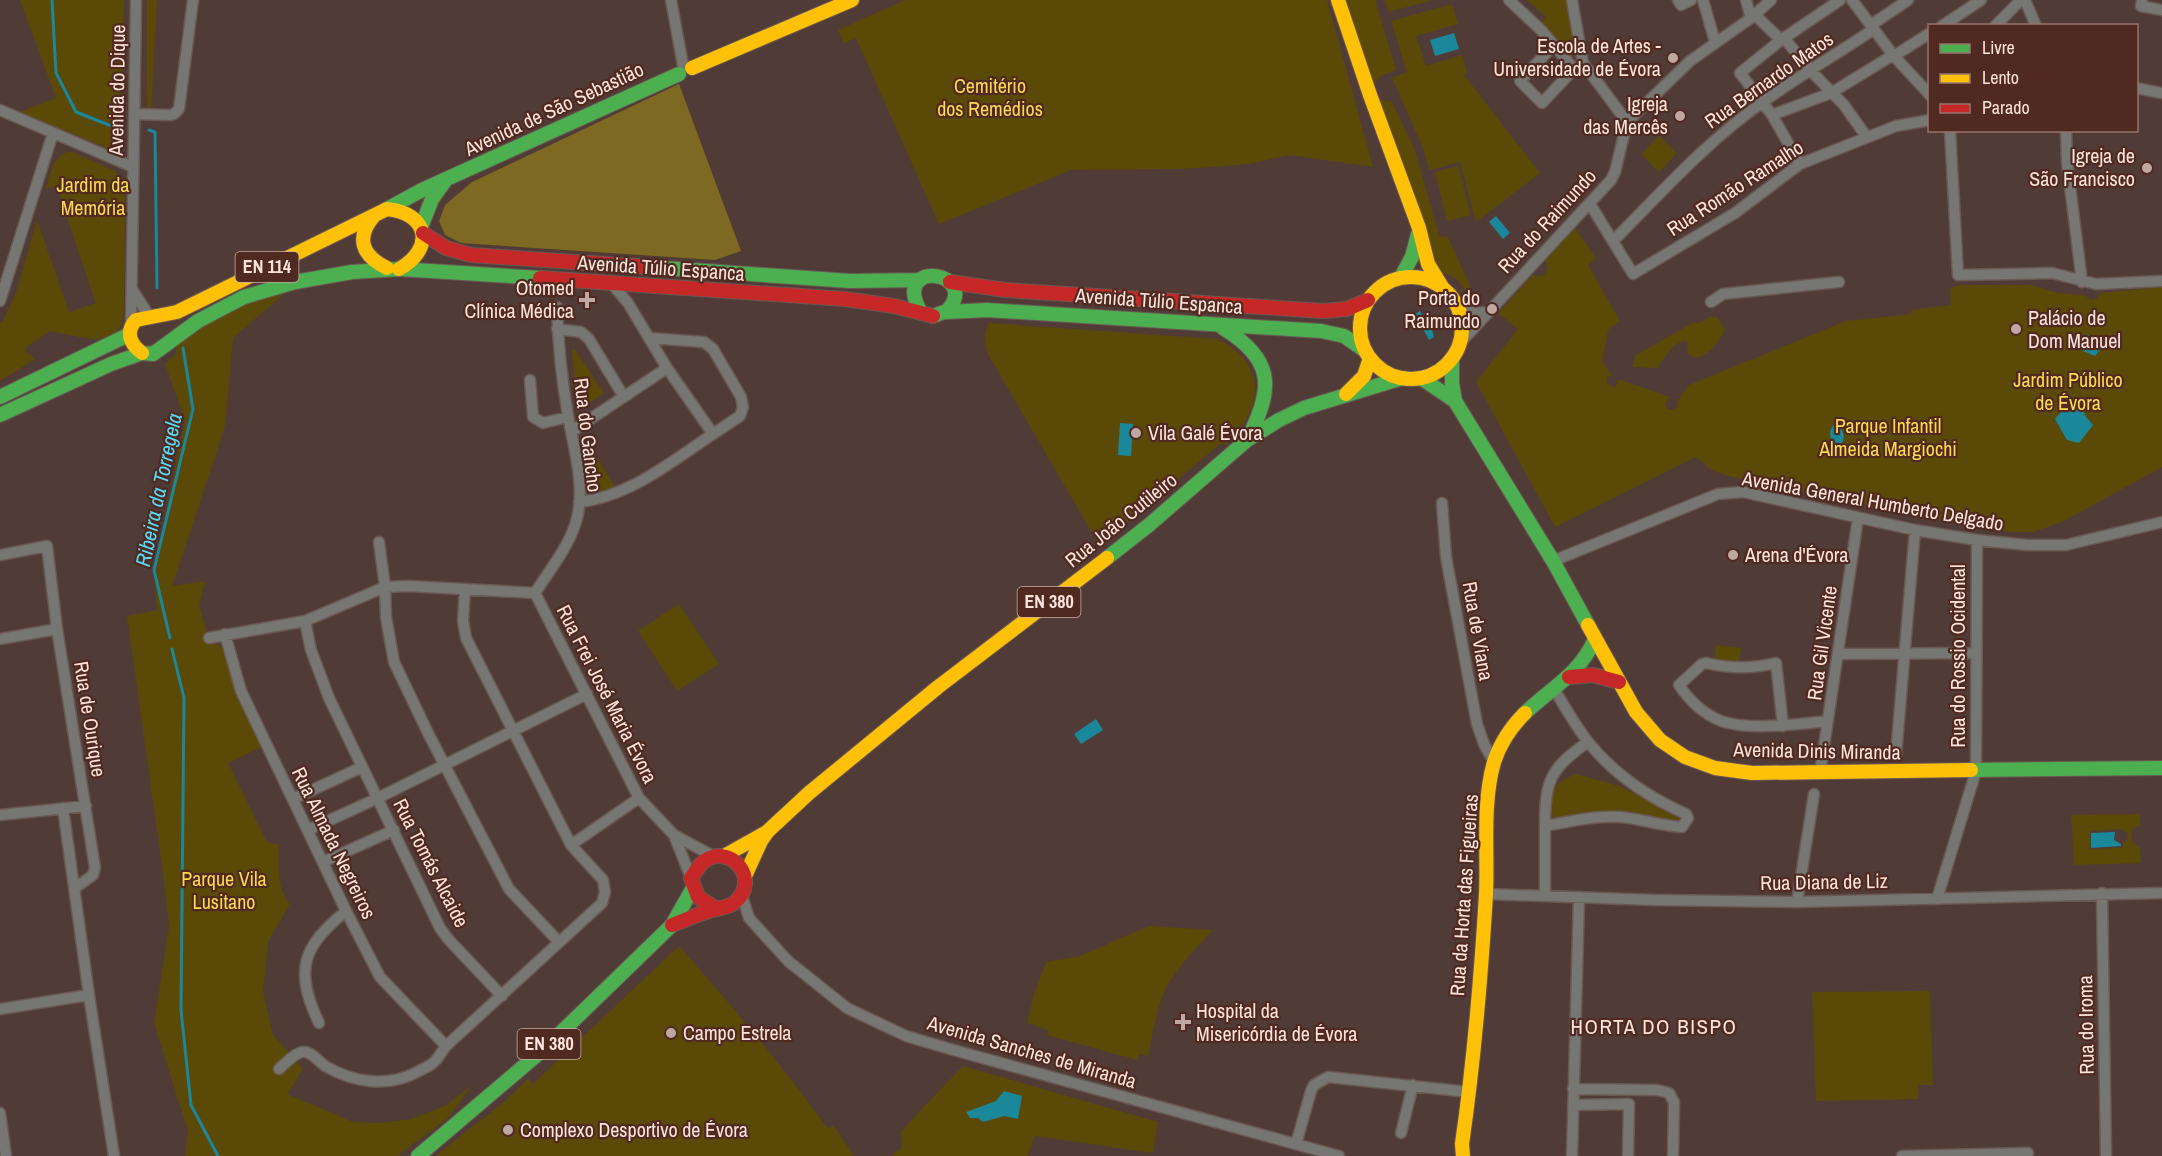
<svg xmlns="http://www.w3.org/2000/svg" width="2162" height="1156" viewBox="0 0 2162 1156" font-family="'Archivo Narrow',sans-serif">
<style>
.green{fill:#5b4a07;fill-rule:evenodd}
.forest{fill:#7d6921}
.water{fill:#1b879a}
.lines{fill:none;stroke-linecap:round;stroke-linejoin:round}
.stream{stroke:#1b879a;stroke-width:3}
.street-casing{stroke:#6a5853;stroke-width:13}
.fast-casing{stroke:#6a5853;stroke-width:16}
.slow-casing{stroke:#6a5853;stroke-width:16}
.jam-casing{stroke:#6a5853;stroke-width:16}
.street{stroke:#767773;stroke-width:10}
.fast{stroke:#4caf50;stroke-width:14}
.slow{stroke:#ffc107;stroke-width:14}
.jam{stroke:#c62828;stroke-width:14}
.poi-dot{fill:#c0a8a2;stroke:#502a21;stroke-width:2}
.labels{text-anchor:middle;stroke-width:4.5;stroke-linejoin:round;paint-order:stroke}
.shield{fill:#502a21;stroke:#c8aca4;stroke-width:1.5}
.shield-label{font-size:18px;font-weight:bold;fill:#fce3dc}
.poi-label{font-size:20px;fill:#fce3dc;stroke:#502a21;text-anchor:start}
.street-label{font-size:20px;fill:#fce3dc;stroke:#502a21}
.park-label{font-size:20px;fill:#fcd94f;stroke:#502a21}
.water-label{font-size:21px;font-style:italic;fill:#52defb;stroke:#502a21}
.neighbourhood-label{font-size:21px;letter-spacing:1.5px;fill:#fce3dc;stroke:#502a21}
</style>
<rect width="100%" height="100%" fill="#513b36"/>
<path class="green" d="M20,0H124L120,153L20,112L56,98Z
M147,0H157L151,111H147Z
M905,0H1327L1373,167L1290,155L1248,164L1226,166L1177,169L1071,170L939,224L856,38L844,43L838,30Z
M1343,0H1375L1396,70L1379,77L1375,84Z
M1385,0H1433L1389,12Z
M1527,0H1567L1568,2L1575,57L1539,24L1546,17Z
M1452,4L1458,24L1416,36L1426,66L1462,55L1467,72L1464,75L1540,173L1476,222L1460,162L1429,170L1423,148L1392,78L1407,72L1391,21Z
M1380,100L1391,101L1415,150L1439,236L1448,237L1474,295L1469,298C1462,284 1458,277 1442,273L1432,254Z
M1659,136L1677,153L1659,172L1641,154Z
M72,152L115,171L125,183L124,310C120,354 80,336 50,331L28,346L25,351L35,359L0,381V323H2L16,293L37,220L69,312L96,303L56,186L46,189C50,176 53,151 72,152Z
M1458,166L1471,215L1447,221L1435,172Z
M1575,228L1596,258L1588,265L1620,321L1608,330L1602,361L1612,375L1607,378V384L1613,387L1616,386L1618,379L1670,397L1665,404L1666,408L1672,410L1677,407L1678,400L1689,385L1846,321L1911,314V310L1951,305L1950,288L1961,285H2031L2058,293L2084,295L2091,300L2096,299L2100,293L2162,287V467L2062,522L2033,532H2010L1982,528L1854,502L1853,496C1846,490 1834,487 1827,493L1826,496L1728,476L1711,470L1696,457L1555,527L1476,382L1518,329L1498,313L1533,275L1540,276L1545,274L1548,268L1545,261Z
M292,287L233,338L225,427L172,586L205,581L199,606L209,638L227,652L237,695L261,747L228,763L267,842L279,845C278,863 277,891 290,904L268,941L263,992L273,1035L303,1069L287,1094L353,1122L382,1123L411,1119L445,1106L472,1085L448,1118L397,1156H185L188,1131L154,1023L169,927L162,866L127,616L157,610L154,570L185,420L165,364L176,354V342L201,322Z
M1711,316L1717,317L1725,330C1719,341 1701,369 1687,352L1688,343L1686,340C1671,343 1666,358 1657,368L1633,367L1635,356L1694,322L1697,324Z
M989,323L1218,339C1269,366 1263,407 1227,444H1220L1099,545L988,354C984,342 983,335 989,323Z
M574,348L604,393L580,409L577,408L572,350Z
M586,440L615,487L603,495L593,496L590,492Z
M679,604L719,664L677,691L638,631Z
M1716,645L1741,648L1739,664L1714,661Z
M1576,774L1619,786L1684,818L1676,823L1660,820L1558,822L1549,811C1551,788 1555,782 1576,774Z
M2140,814V826L2133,828L2131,834L2132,842L2140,848L2141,863L2074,865L2071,815ZM2120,829L2125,831L2128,834L2127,840L2123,843V848L2090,849V831Z
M1149,926L1213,930C1196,948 1178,966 1166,988C1156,1009 1153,1034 1148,1056L1139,1054L1137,1060L1047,1035L1048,1030L1027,1023L1034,994L1046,962L1080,956Z
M679,946C731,1005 782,1065 828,1129L833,1125L854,1156H435L503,1103L528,1079L533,1084Z
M1930,991L1933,1085H1918V1099L1816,1101L1812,992Z
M963,1066L1158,1122L1153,1153L1035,1136L1027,1156H891L902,1147L901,1131Z"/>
<path class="forest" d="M679,84L741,251L715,260L461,243L445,235L439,221L445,205L472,182Z"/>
<path class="water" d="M1454,33L1459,49L1435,56L1430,40Z
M1496,216L1510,233L1503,239L1489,222Z
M1420,311L1427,323L1430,322L1434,337L1429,340L1415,314Z
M2087,334L2102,347L2095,356L2083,351L2080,342Z
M2071,407L2083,410L2086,417L2093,425L2079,443L2067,440L2055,419L2062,411Z
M1120,423L1133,424L1131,456L1118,455Z
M1834,425L1839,426C1845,431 1845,441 1840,446L1833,444C1830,438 1828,430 1834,425Z
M1096,719L1103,730L1081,744L1074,734Z
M2115,832L2114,840L2121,844V846L2091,848V833Z
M1004,1091L1022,1096L1018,1119L1004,1116L983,1122L978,1118H970L966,1112L996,1101Z"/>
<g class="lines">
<path class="stream" d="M52,0L56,73L76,112L119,129
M149,130L155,132L157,288
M170,638L154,570L193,409L183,348
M172,649L184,698L181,1010L191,1105L218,1156"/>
<g class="street-casing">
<path id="street" d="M671,0L683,65
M1509,0L1542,31L1574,69L1578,67
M1572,0L1583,63L1627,122
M1678,0L1681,5L1691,0
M1703,0L1715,42
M1746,0L1751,18
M1852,0L1893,55L1930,95
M2025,0L2036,26
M2142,0L2141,6L2162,10
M1755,15L1781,40L1784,38L1811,71L1844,105L1866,136
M1871,25L1908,0
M1942,26L1981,0
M1995,26L2021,0
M1784,38L1840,0
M1781,40L1740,73L1772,115L1800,164
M1553,46L1520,81L1542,103L1574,69
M1894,56L1930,33
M2136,88L2162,93
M0,110L133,167
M134,114L170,115L174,114L179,109L193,0
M1772,115L1831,93L1893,55
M1950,130L1958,275L2052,273L2096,284L2162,281
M2066,130L2067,162L2082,282
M1590,204L1633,274L1735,213L1800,164L1896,126L1930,120
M1613,241C1661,193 1707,141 1763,102C1799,76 1837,54 1874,29
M132,289L149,316
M0,301L53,133
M1711,302L1723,294L1839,282
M1457,306L1474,313L1488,312
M131,327L136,0
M557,329L581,332L589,339L624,397
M649,338L704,342L713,349L741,397L743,407L740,416L713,434
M1460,343L1611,180L1615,172L1627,122L1690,61L1751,18L1771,0
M530,380L533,417L543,423L568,417
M571,432L667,368
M579,502C629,497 672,461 713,434L667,368L628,303L612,284
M1442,503L1446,557L1477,724L1484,744L1494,762
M379,542L385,587L386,617L394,662L429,735L509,889L559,942
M0,555L47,546L57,629L95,868L93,875L75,888
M1553,561L1718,494L1743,492L1915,530L1977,540L2027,545H2066L2162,522
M535,593L639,798L674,835L713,856
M535,593C549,571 567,549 575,525C587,491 574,450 568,416C562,381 558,343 557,307
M305,621L311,650L329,698L440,928L449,940L502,996
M225,634L241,691L346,911L380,977L446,1046
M209,638L305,621L385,587L408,586L535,593
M0,639L57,629
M1838,654L1976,653
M1554,689C1565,707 1576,727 1589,743C1614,774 1650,798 1686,814L1688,818L1682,827C1661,826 1641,819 1621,817C1595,815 1569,822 1545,826C1545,781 1550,768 1588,742
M1783,726L1776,663C1752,669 1731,669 1706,663L1702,664L1679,685C1689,700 1704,714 1721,721C1749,731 1799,724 1828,721
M1896,755L1915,530
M1820,773L1858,518
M293,799L362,767
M63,808L89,995L114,1156
M0,815L86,806
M308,830L378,798L587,694
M674,835L691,878
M571,845L639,798
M323,862L394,830
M2102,893L2106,1156
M1486,894L1655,900L1797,902L2162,893
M742,896L749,918L788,961L847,1008L906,1036L950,1049L1339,1156
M1545,896V826
M1937,899L1976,771L1977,540
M1797,902L1814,794
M0,1009L89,995
M319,1023C294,970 302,947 346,911
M279,1069C285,1064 293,1054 302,1052C310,1050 318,1061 325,1066C354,1083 389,1088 419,1071C424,1068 431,1066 435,1061C439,1057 442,1051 446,1046L602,903L605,892L603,880L571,845L466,638L463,621L465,589
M1573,1089L1657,1090L1669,1093L1674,1102L1673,1156
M1573,1105L1629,1104L1628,1156
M0,1113L6,1156
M1401,1133L1413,1085
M1296,1144L1311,1091L1314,1085L1328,1077L1469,1092
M1572,1156L1579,897
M1902,1156L2028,1153"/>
</g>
<g class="fast-casing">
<path id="fast" d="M387,209L422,190L679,74
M421,227L432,199L445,181
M649,267L850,281L920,280
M1401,277L1412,257L1418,234
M920,311C891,257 982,272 947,311L933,316
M946,312L987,310L1321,331L1344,336L1364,350
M1223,328C1274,359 1274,388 1248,438
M1452,358V383L1455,401L1553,561L1588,625
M1421,378L1455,401
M0,397L130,334
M0,415L111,364L142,353L153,354L198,321L244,297L295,282L352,272L399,269L540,278
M1107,558L1149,525L1247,440L1279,420L1304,408L1402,378
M1525,713C1552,687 1579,675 1595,639
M1971,770L2162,768
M418,1156L544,1049L672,925L693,888"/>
</g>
<g class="slow-casing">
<path id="slow" d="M1338,0L1370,95L1419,228L1428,264L1442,287
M692,68L852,0
M374,216C355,238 362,256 387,268
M1360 328a51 51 0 1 1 102 0a51 51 0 1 1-102 0Z
M142,353C130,344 125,332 136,320L177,312L387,209C429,213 435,249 399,269
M1346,394L1364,376L1370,358
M1588,625L1636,712L1660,740L1685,757L1715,768L1752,773L1971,770
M724,856L765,833
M745,876L761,841L768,831L809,793L938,687L1107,558
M1463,1156L1462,1144C1474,1061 1481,978 1486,894C1488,851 1482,804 1494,762C1500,744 1512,726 1525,713"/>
</g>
<g class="jam-casing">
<path id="jam" d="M423,233L446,248L471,255L649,267
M540,278L845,299L894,306L933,316
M950,282L1006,290L1323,311L1347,309L1368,300
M1569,677L1593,675L1619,682
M672,925C685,920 698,914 712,910C719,908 727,908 734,903C763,880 729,840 702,863C698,867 695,873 691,878L698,897L715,908"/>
</g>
<use href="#street" class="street"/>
<use href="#fast" class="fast"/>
<use href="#slow" class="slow"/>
<use href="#jam" class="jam"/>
</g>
<g class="poi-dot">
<circle cx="1673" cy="58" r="6"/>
<circle cx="1680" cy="116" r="6"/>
<circle cx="2147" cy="168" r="6"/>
<path d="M584 291h6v6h6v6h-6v6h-6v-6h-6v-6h6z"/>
<circle cx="1492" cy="309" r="6"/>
<circle cx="2016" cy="329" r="6"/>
<circle cx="1136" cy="433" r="6"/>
<circle cx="1733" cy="555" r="6"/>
<path d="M1180 1013h6v6h6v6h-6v6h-6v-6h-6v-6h6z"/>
<circle cx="671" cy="1033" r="6"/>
<circle cx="508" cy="1130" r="6"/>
</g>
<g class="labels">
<g class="shield">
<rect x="235.5" y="252" width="63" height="30" rx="4.5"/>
<rect x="1017.5" y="587" width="63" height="30" rx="4.5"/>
<rect x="517.5" y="1029" width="63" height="30" rx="4.5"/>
</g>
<g class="shield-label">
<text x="267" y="273">EN 114</text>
<text x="1049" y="608">EN 380</text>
<text x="549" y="1050">EN 380</text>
</g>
<g class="poi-label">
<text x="1661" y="53" text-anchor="end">Escola de Artes -<tspan x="1661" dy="23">Universidade de Évora</tspan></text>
<text x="1668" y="111" text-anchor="end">Igreja<tspan x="1668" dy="23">das Mercês</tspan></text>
<text x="2135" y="163" text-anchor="end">Igreja de<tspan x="2135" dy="23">São Francisco</tspan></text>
<text x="574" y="295" text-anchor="end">Otomed<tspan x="574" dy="23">Clínica Médica</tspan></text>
<text x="1480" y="305" text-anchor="end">Porta do<tspan x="1480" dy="23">Raimundo</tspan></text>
<text x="2028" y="325">Palácio de<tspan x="2028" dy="23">Dom Manuel</tspan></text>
<text x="1148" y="440">Vila Galé Évora</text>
<text x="1745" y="562">Arena d'Évora</text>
<text x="1196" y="1018">Hospital da<tspan x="1196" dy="23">Misericórdia de Évora</tspan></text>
<text x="683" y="1040">Campo Estrela</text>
<text x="520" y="1137">Complexo Desportivo de Évora</text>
</g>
<g class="street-label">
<text transform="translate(1769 80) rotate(-35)" y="7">Rua Bernardo Matos</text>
<text transform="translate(117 90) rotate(-89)" y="7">Avenida do Dique</text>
<text transform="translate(554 109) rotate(-25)" y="7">Avenida de São Sebastião</text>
<text transform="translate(1735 188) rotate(-33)" y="7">Rua Romão Ramalho</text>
<text transform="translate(1547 221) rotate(-47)" y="7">Rua do Raimundo</text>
<text transform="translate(661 268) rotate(4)" y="7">Avenida Túlio Espanca</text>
<text transform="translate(1159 301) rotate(4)" y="7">Avenida Túlio Espanca</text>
<text transform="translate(588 435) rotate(83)" y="7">Rua do Gancho</text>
<text transform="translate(1873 501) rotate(10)" y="7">Avenida General Humberto Delgado</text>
<text transform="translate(1121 520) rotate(-39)" y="7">Rua João Cutileiro</text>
<text transform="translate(1478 631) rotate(80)" y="7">Rua de Viana</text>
<text transform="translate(1822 643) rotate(-82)" y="7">Rua Gil Vicente</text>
<text transform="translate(1958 656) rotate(-90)" y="7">Rua do Rossio Ocidental</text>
<text transform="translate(607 694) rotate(63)" y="7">Rua Frei José Maria Évora</text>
<text transform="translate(90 719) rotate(81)" y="7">Rua de Ourique</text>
<text transform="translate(1817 751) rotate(1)" y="7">Avenida Dinis Miranda</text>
<text transform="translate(334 843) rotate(64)" y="7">Rua Almada Negreiros</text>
<text transform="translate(431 863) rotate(63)" y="7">Rua Tomás Alcaide</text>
<text transform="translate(1824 882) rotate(-1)" y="7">Rua Diana de Liz</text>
<text transform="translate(1464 895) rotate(-86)" y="7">Rua da Horta das Figueiras</text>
<text transform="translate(2086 1025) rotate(-91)" y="7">Rua do Iroma</text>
<text transform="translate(1032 1052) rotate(16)" y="7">Avenida Sanches de Miranda</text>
</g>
<g class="park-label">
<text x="990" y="93">Cemitério<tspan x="990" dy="23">dos Remédios</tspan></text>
<text x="93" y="192">Jardim da<tspan x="93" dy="23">Memória</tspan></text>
<text x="2068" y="387">Jardim Público<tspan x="2068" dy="23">de Évora</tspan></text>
<text x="1888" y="433">Parque Infantil<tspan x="1888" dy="23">Almeida Margiochi</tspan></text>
<text x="224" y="886">Parque Vila<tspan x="224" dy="23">Lusitano</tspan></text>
</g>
<g class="water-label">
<text transform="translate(159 490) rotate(-78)" y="7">Ribeira da Torregela</text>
</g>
<g class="neighbourhood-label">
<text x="1654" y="1034">HORTA DO BISPO</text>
</g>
</g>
<rect x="1928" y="24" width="210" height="108" fill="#502a21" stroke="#95746c" stroke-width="1.5"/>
<rect x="1940" y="44" width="30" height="9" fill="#4caf50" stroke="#95746c" stroke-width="1.5"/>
<text x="1982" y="54" font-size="18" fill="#fce3dc">Livre</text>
<rect x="1940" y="74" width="30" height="9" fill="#ffc107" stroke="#95746c" stroke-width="1.5"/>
<text x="1982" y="84" font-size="18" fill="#fce3dc">Lento</text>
<rect x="1940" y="104" width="30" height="9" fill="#c62828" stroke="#95746c" stroke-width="1.5"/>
<text x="1982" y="114" font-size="18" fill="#fce3dc">Parado</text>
</svg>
